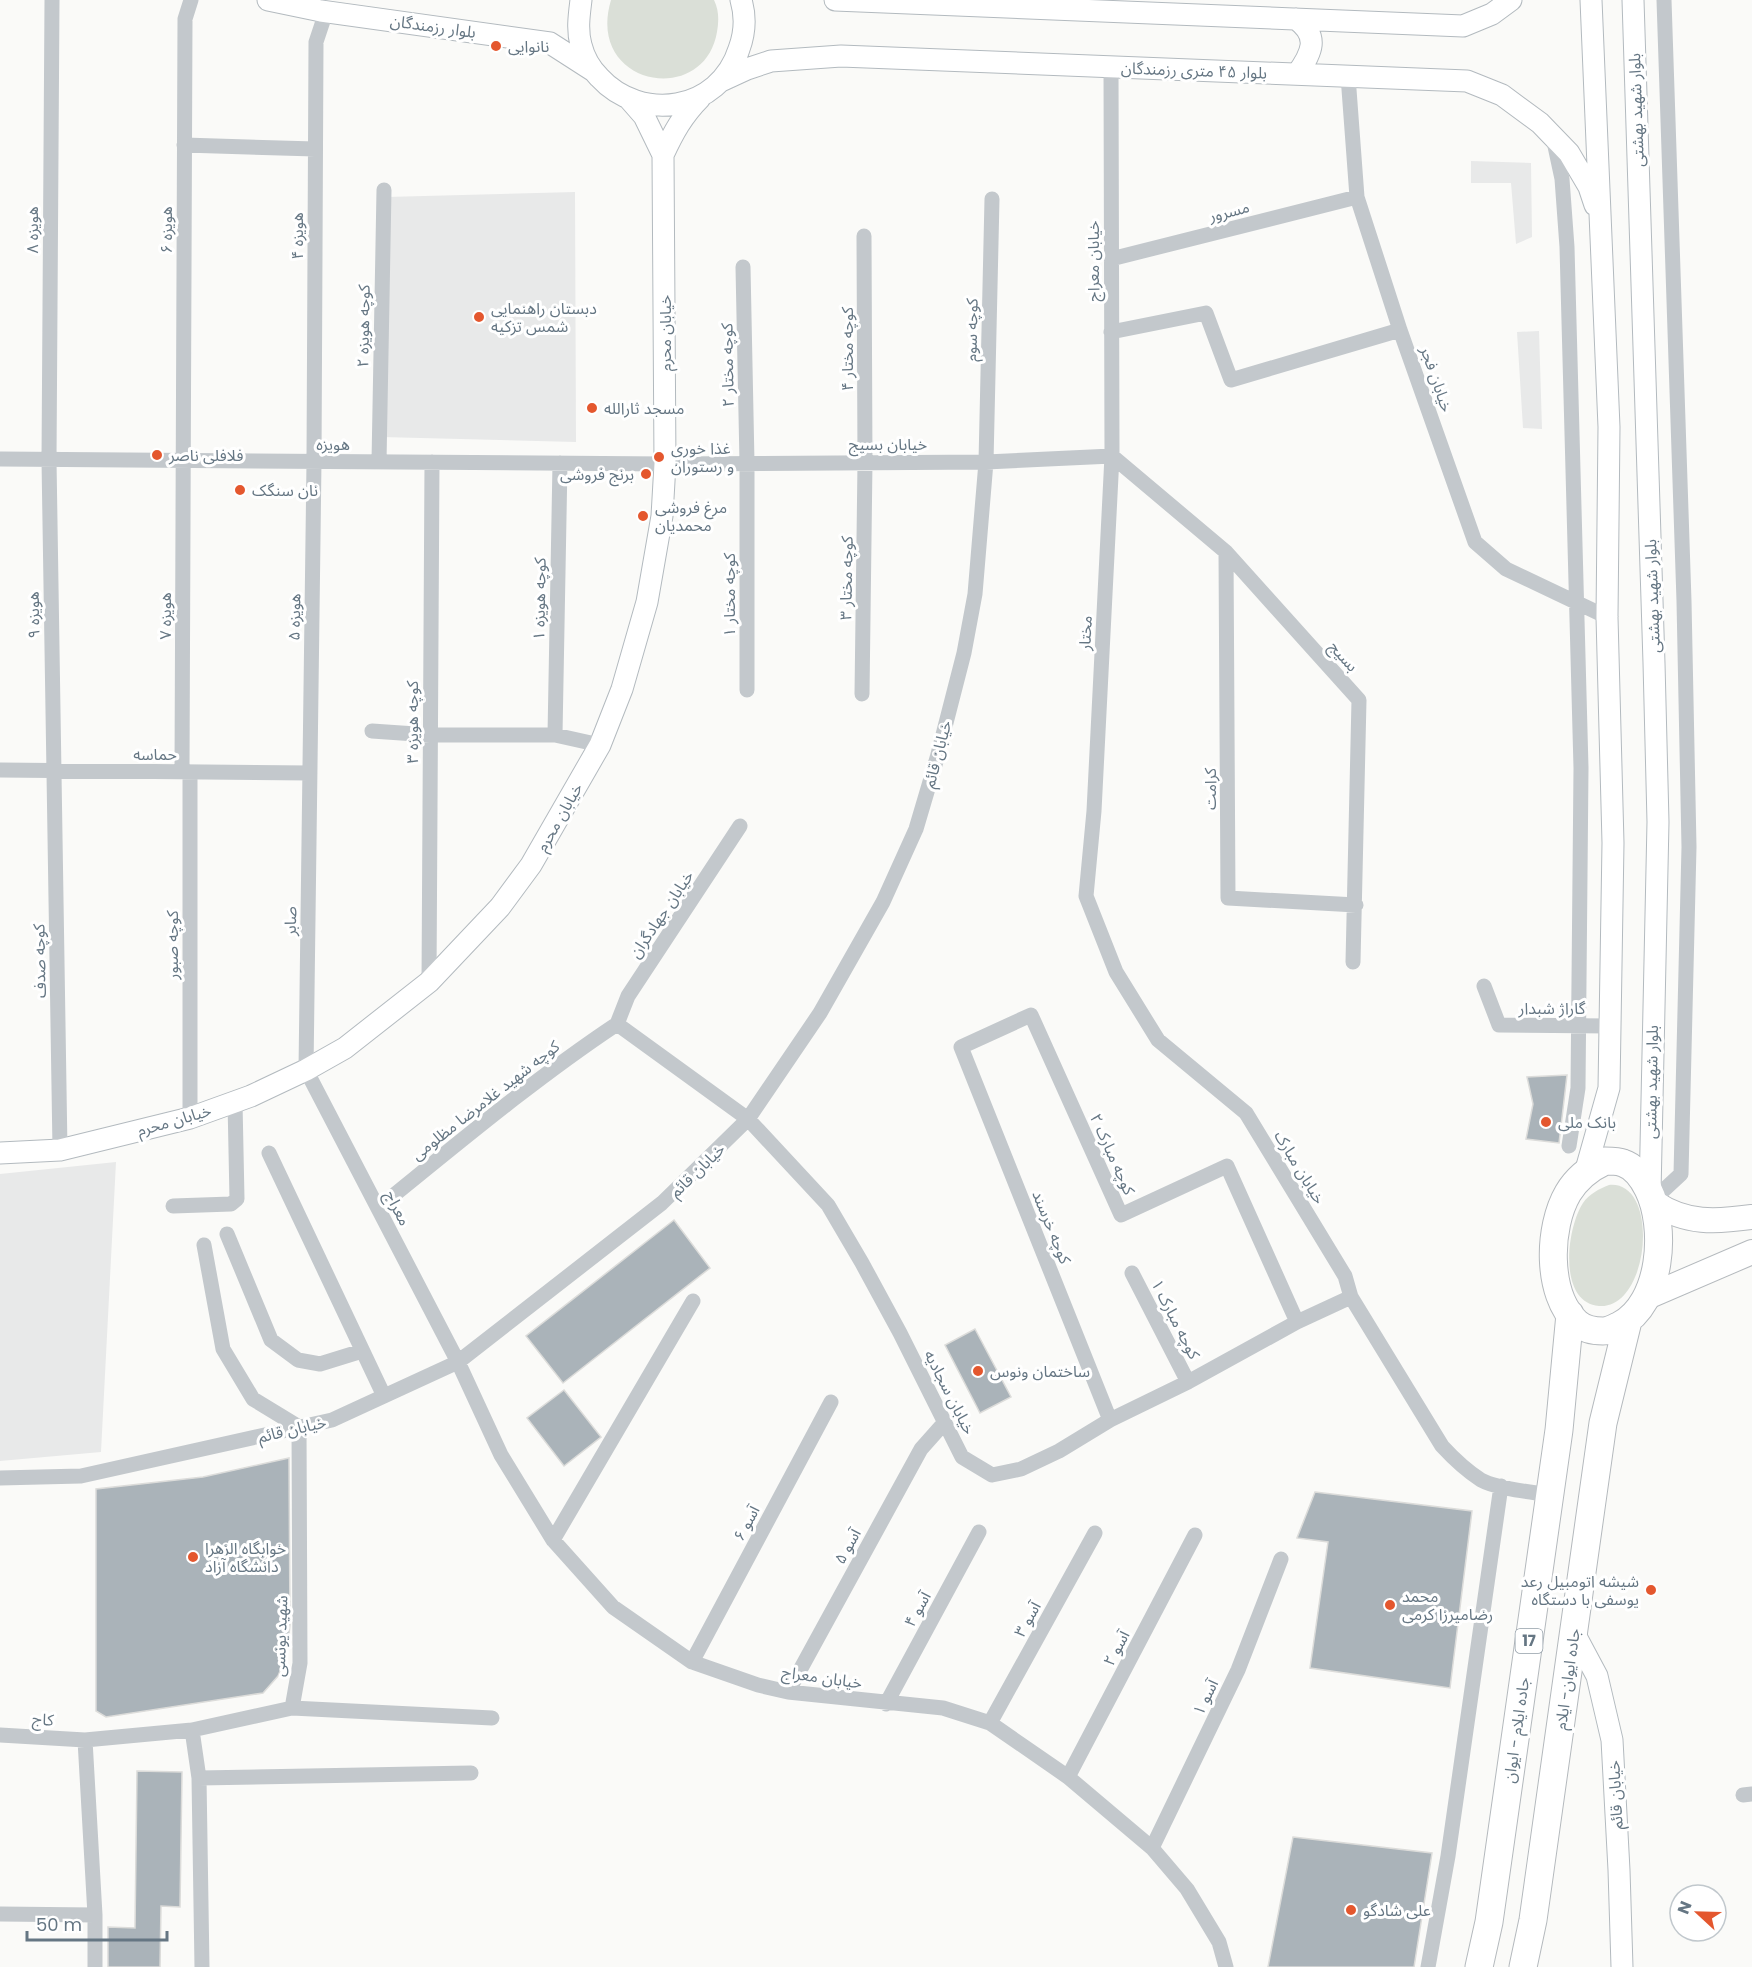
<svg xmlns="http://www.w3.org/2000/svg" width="1752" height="1967" viewBox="0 0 1752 1967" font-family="Poppins,'Noto Sans Arabic',sans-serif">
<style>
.built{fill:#e8e9e9}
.green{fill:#dadfd7}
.building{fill:#aab3b9;stroke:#dcdcda;stroke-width:1.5}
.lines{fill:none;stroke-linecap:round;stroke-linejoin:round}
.secondary-casing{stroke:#b3babf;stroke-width:23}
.primary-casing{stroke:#b5babe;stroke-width:26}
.highway-casing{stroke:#b4b9bd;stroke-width:29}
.street{stroke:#c3c8cc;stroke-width:15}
.secondary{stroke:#fff;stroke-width:21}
.primary{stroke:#fff;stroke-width:24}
.highway{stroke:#fff;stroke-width:27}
.poi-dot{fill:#e4572e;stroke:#fff;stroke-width:2}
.labels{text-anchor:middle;stroke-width:6;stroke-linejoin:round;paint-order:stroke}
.shield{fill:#fff;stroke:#939fa8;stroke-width:1.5}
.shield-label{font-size:15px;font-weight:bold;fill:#657683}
.street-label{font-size:16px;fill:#657683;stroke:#fff}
.poi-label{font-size:16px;fill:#657683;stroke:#fff;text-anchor:start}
</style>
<rect width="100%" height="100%" fill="#fafaf8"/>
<path class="built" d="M1471,161L1531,163L1532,237L1516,244L1511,183H1471Z
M575,192L576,442L381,437L386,197Z
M1539,331L1542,429L1523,428L1517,332Z
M116,1162L101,1452L0,1461V1174Z"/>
<path class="green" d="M611,0H714C719,10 719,21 717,32C704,108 585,86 611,0Z
M1609,1185C1661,1180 1650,1310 1599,1306C1557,1302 1567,1227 1583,1203C1589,1194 1599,1189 1609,1185Z"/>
<path class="building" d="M1567,1075L1559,1143L1526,1139L1533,1104L1527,1077Z
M674,1220L710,1268L563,1383L526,1336Z
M975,1329L1011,1397L980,1413L945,1345Z
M564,1390L601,1437L564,1466L527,1418Z
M289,1458L290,1624L287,1654L278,1676L263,1693L106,1717L96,1711V1489L203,1477Z
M1315,1492L1472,1511L1450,1688L1310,1668L1328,1542L1297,1538Z
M137,1771L182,1772L180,1907L161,1906L160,1967H108V1927L135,1928Z
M1293,1837L1432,1853L1414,1967H1268Z"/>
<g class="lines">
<g class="secondary-casing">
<path id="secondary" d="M268,0L321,11L550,43L592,70
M581,0C579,16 577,30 581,45C584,57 591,69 599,77C641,123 719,112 739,49C745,33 746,17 741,0
M835,0L1463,26L1492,14L1511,0
M1633,0L1654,663L1658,822L1650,1193
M1296,19C1320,36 1312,53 1297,74
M721,81L747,69L771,61L841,56L1467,81L1502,95L1540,123L1569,153L1589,187L1595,205
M663,155C673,133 683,115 700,98
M0,1153L60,1150L190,1118L251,1096L306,1070L345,1048L429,982L500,907L531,865L600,745L622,689L647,602L662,516L665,464L663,155L644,116L630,100
M1585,1173L1609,1088L1613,843L1607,617L1609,427L1591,0
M1573,1631L1597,1676L1612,1740L1619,1870L1622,1967"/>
</g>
<g class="primary-casing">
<path id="primary" d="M1655,1203C1686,1224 1716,1222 1752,1217
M1645,1298L1752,1252"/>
</g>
<g class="highway-casing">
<path id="highway" d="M1605,1161C1611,1161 1618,1161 1623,1163C1635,1167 1643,1179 1648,1189C1667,1227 1662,1303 1620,1325C1614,1328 1609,1331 1603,1331C1594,1331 1584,1329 1577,1323C1546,1294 1548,1227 1568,1193C1577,1178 1590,1168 1605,1161Z
M1479,1967L1489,1922L1559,1430L1570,1314
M1523,1967L1533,1920L1603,1423L1628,1321"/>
</g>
<path class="street" d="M52,0L49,460L60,1150
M326,12L316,42L314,462L306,1070L458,1362L501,1455L553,1540L613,1607L692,1662L758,1685L788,1692L943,1708L990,1723L1068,1777L1152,1848L1187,1889L1219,1942L1226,1967
M1111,67L1112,456L1094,811L1086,896L1116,972L1158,1040L1246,1113L1345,1276L1351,1297L1442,1446C1454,1459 1467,1471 1481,1480C1497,1489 1532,1492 1550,1495
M1348,76L1357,197L1400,330L1475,542L1506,569L1607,617
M1553,137L1562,179L1567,247L1581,768L1578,1088L1569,1146
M184,145L315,149
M1111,259L1357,197
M743,267L747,463V690
M1111,332L1206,313L1231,380L1400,330
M1112,456L1226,552L1359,700L1353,962
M0,459L665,464L986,462L1112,456
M379,462L384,190
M1226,552L1228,898L1356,905
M862,694L865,462L864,236
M372,731L430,735H555L600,745
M555,735L560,463
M0,770L310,773
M182,772L185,19L191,0
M190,772V1118
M429,982L432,462
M1484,986L1499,1025L1610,1026
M617,1024L748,1119L828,1205L862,1263L900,1333L962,1457L992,1475L1021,1469L1059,1451L1110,1420L1188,1382L1297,1322L1351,1297
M617,1024L628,996L740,826
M269,1153L384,1396
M1653,1200L1681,1174L1689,847L1684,601L1664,0
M173,1206L231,1204L237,1199L235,1102
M378,1208C456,1145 533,1080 617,1024
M227,1234L271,1340L298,1360L320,1364L362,1351
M1132,1273L1188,1382
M1110,1420L961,1047L1031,1015L1121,1215L1227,1166L1297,1322
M0,1478L81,1476L332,1420L458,1362L662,1203L748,1119L820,1013L883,902L916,829L937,758L964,653L975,594L986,462L992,199
M553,1540L693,1301
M692,1662L831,1402
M788,1692L921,1449L945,1422
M886,1704L979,1532
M292,1708L492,1718
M990,1723L1095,1533
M192,1730L199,1778L471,1773
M0,1735L85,1740L192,1730L292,1708L300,1663L299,1427L253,1399L223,1349L204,1245
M85,1740L95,1915V1967
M1068,1777L1195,1535
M199,1778L202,1967
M1743,1795L1752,1794
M1152,1848L1238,1670L1281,1559
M0,1914L95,1915
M1428,1967L1448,1856L1501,1486"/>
<use href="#secondary" class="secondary"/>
<use href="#primary" class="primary"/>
<use href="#highway" class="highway"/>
</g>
<g class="poi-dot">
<circle cx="496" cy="46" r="6"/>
<circle cx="479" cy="317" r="6"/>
<circle cx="592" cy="408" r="6"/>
<circle cx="157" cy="455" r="6"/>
<circle cx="659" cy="457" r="6"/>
<circle cx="646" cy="474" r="6"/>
<circle cx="240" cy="490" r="6"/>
<circle cx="643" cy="516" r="6"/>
<circle cx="1546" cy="1122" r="6"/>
<circle cx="978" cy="1371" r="6"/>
<circle cx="193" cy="1557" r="6"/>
<circle cx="1651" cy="1590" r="6"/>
<circle cx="1390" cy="1605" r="6"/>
<circle cx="1351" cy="1910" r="6"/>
</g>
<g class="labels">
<rect class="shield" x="1515.5" y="1629" width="27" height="24" rx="4.5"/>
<g class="shield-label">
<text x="1529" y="1646">17</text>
</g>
<g class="street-label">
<text transform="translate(433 26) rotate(8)" y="6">بلوار رزمندگان</text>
<text transform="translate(1194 70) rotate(2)" y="6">بلوار ۴۵ متری رزمندگان</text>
<text transform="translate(1636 110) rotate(-92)" y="6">بلوار شهید بهشتی</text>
<text transform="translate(1229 211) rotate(-14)" y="6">مسرور</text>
<text transform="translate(32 230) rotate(-90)" y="6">هویزه ۸</text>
<text transform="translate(166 230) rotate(-90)" y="6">هویزه ۶</text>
<text transform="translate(297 236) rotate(-90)" y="6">هویزه ۴</text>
<text transform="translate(1093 261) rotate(-90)" y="6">خیابان معراج</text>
<text transform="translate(363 326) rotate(-89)" y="6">کوچه هویزه ۲</text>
<text transform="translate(971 330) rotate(-89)" y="6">کوچه سوم</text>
<text transform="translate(665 333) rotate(-90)" y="6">خیابان محرم</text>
<text transform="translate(847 349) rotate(-90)" y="6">کوچه مختار ۴</text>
<text transform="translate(727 365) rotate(-91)" y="6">کوچه مختار ۲</text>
<text transform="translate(1437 379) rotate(71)" y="6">خیابان فجر</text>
<text x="333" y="450">هویزه</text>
<text x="888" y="450">خیابان بسیج</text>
<text transform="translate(846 578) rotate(-89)" y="6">کوچه مختار ۳</text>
<text transform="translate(729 595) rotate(-90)" y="6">کوچه مختار ۱</text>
<text transform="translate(1652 596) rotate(-92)" y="6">بلوار شهید بهشتی</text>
<text transform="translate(539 599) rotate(-89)" y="6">کوچه هویزه ۱</text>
<text transform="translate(33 615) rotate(-91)" y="6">هویزه ۹</text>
<text transform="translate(165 616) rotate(-90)" y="6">هویزه ۷</text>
<text transform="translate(294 617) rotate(-89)" y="6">هویزه ۵</text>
<text transform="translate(1085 633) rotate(-87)" y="6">مختار</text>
<text transform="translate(1344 656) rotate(48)" y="6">بسیج</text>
<text transform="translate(412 722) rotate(-90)" y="6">کوچه هویزه ۳</text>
<text x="155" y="760">حماسه</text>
<text transform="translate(937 754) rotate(-75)" y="6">خیابان قائم</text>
<text transform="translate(1210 789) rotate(-90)" y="6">کرامت</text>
<text transform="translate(559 817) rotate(-60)" y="6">خیابان محرم</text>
<text transform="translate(661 914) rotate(-56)" y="6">خیابان جهادگران</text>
<text transform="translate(290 921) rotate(-89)" y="6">صابر</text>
<text transform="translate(172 945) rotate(-90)" y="6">کوچه صبور</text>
<text transform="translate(39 961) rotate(-91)" y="6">کوچه صدف</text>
<text x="1552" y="1014">گاراژ شبدار</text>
<text transform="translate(1651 1082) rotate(-89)" y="6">بلوار شهید بهشتی</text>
<text transform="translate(485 1100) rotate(-38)" y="6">کوچه شهید غلامرضا مظلومی</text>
<text transform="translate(174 1120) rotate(-16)" y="6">خیابان محرم</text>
<text transform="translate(1113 1154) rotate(66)" y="6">کوچه مبارک ۲</text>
<text transform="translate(1300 1167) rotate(59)" y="6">خیابان مبارک</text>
<text transform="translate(697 1170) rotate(-44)" y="6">خیابان قائم</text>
<text transform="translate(398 1208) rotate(63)" y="6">معراج</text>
<text transform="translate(1052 1227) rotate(68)" y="6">کوچه خرسند</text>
<text transform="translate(1176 1319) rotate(63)" y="6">کوچه مبارک ۱</text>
<text transform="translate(950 1392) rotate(63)" y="6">خیابان سجادیه</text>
<text transform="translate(292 1429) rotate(-13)" y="6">خیابان قائم</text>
<text transform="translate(746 1523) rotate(-62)" y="6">آسو ۶</text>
<text transform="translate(847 1546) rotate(-61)" y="6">آسو ۵</text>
<text transform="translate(917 1609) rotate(-61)" y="6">آسو ۴</text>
<text transform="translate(1027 1619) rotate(-61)" y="6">آسو ۳</text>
<text transform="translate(280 1636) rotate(-88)" y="6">شهید یونسی</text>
<text transform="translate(1116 1648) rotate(-62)" y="6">آسو ۲</text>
<text transform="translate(822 1677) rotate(8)" y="6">خیابان معراج</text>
<text transform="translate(1567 1679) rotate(-82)" y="6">جاده ایوان- ایلام</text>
<text transform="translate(1205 1697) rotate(-64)" y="6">آسو ۱</text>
<text transform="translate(43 1719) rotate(4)" y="6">کاج</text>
<text transform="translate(1516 1730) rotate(-82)" y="6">جاده ایلام - ایوان</text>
<text transform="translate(1615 1795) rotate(-93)" y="6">خیابان قائم</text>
</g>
<g class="poi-label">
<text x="508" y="52">نانوایی</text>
<text x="491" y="314">دبستان راهنمایی<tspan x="491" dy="18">شمس تزکیه</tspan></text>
<text x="604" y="414">مسجد ثارالله</text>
<text x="671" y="454">غذا خوری<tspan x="671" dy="18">و رستوران</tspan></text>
<text x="169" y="461">فلافلی ناصر</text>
<text x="634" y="480" text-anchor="end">برنج فروشی</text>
<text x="252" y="496">نان سنگک</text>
<text x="655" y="513">مرغ فروشی<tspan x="655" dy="18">محمدیان</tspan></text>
<text x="1558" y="1128">بانک ملی</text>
<text x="990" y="1377">ساختمان ونوس</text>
<text x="205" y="1554">خوابگاه الزهرا<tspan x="205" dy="18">دانشگاه آزاد</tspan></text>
<text x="1639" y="1587" text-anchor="end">شیشه اتومبیل رعد<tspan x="1639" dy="18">یوسفی با دستگاه</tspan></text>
<text x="1402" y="1602">محمد<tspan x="1402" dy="18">رضامیرزا کرمی</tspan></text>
<text x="1363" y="1916">علی شادگو</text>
</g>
</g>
<g transform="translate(1698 1913) rotate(292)"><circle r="28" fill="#ffffff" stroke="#c1c8cd" stroke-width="1.5"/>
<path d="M0-4.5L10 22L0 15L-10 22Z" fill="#e4572e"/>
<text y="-9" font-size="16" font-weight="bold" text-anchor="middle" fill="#657683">N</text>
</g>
<path d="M27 1931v9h140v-9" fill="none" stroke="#657683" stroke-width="3"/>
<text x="36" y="1931" font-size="18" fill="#657683" stroke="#ffffff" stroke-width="4.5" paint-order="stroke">50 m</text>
</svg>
